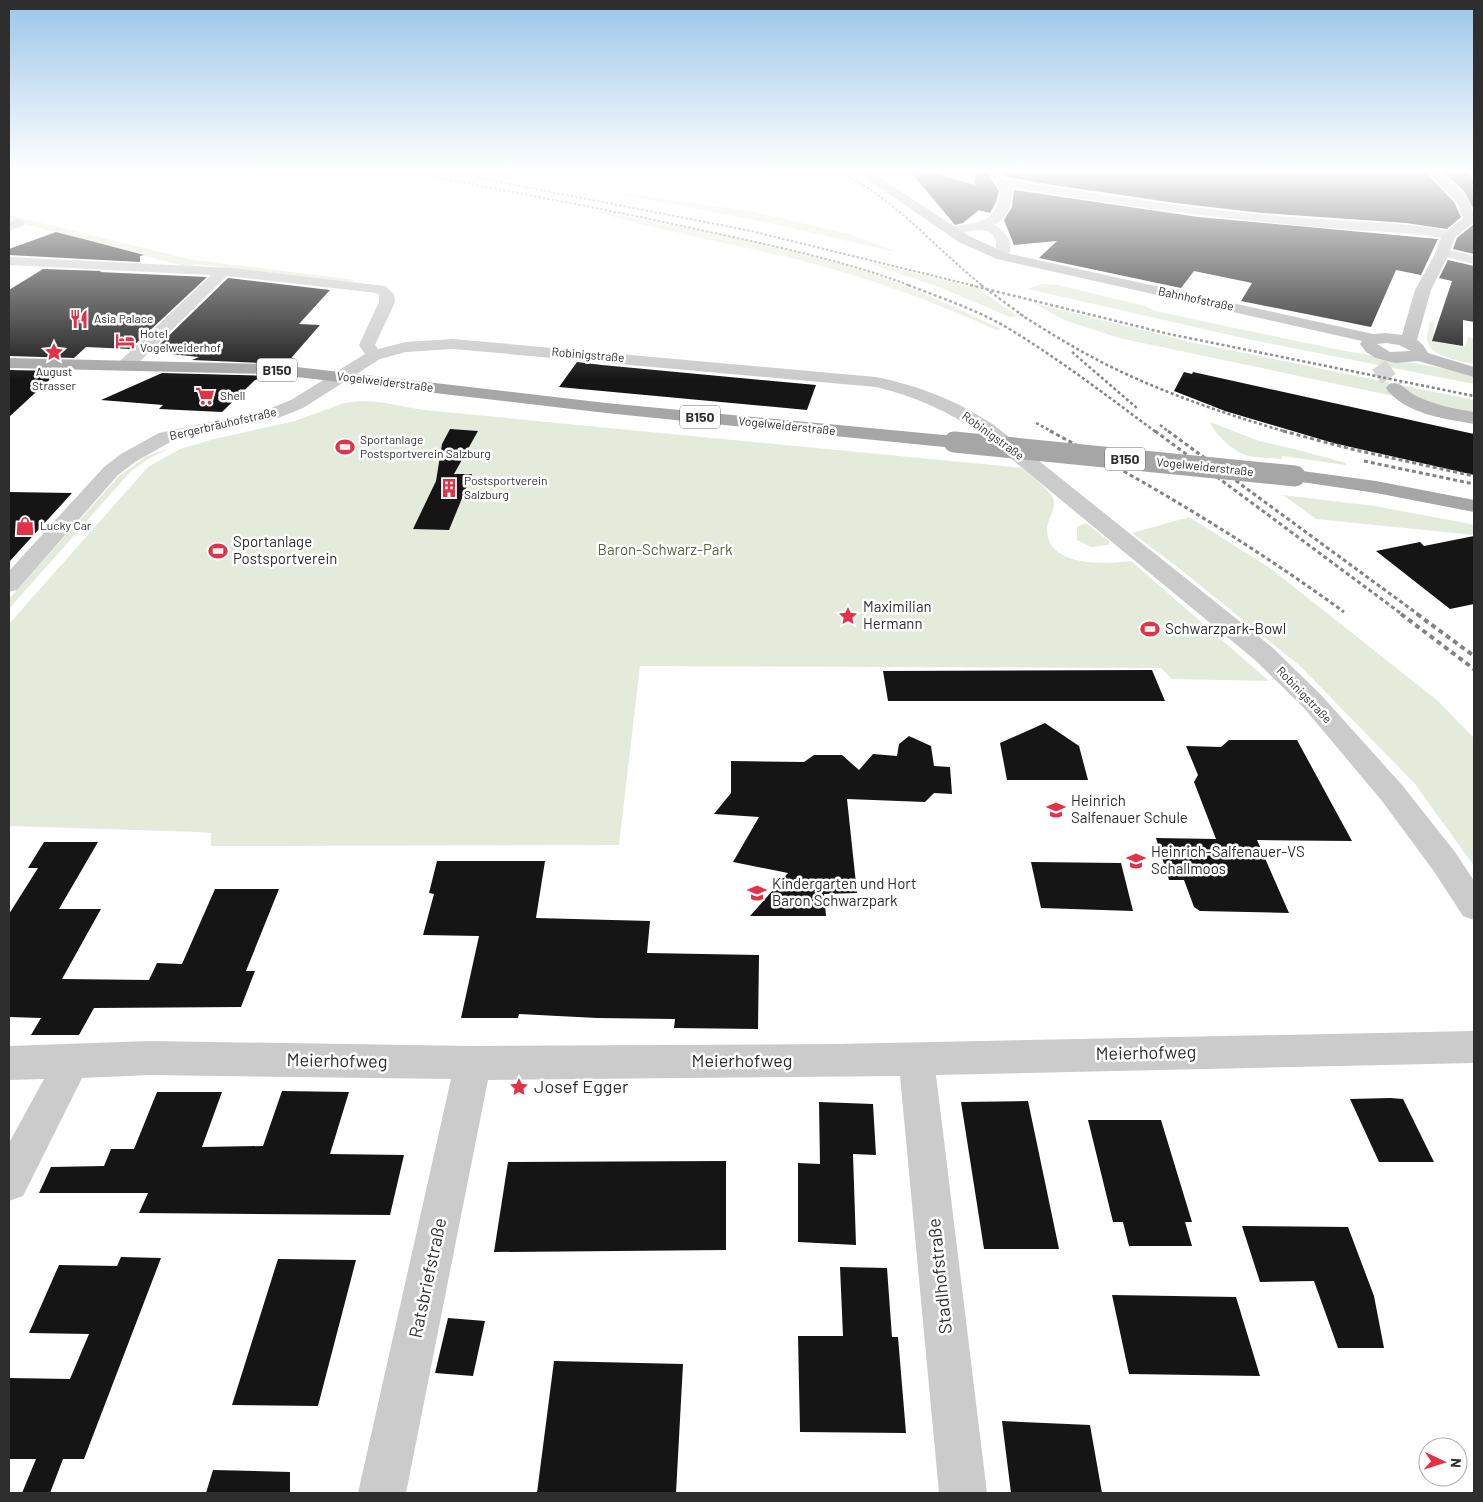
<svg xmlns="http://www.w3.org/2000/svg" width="1483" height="1502" viewBox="0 0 1483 1502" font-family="Barlow,sans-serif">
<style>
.green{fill:#e4ebdb}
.building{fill:#151515}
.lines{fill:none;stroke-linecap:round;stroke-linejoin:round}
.secondary-tunnel{stroke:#d5d5d5;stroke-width:17;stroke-dasharray:17 9;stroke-linecap:butt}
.street{fill:#cbcbcb;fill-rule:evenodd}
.secondary{fill:#b8b8b8;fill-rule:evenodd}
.primary{fill:#a6a6a6;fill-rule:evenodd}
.rail-far3{stroke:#838383;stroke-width:2;stroke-dasharray:2.5 2;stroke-linecap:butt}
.rail-far2{stroke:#838383;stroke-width:2.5;stroke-dasharray:3 2.5;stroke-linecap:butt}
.rail-far1{stroke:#838383;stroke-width:3;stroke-dasharray:4 3;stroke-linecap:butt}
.rail{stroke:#838383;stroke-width:4;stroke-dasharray:5 4;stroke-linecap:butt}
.primary-bridge{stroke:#a6a6a6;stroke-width:21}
.labels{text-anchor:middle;stroke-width:5;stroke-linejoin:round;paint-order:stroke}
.far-street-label{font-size:12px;fill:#2e2e2e;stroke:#fff}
.far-poi-label{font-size:12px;fill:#2e2e2e;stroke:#fff;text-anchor:start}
.shield{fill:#fff;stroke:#6d6d6d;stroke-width:1}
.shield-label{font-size:14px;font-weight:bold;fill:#2e2e2e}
.poi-label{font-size:15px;fill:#2e2e2e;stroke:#fff;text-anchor:start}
.park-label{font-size:15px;fill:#53683c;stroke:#fff}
.near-street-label{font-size:18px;fill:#2e2e2e;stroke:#fff}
.near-poi-label{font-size:18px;fill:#2e2e2e;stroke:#fff;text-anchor:start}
</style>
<rect width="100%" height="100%" fill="#fff"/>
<path class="green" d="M832,170L862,185H855L817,173Z
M621,193L750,211L852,235L900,253L779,225L620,194Z
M603,212C693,229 785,244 872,274C917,289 959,309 1001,329L996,330C933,301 867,277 799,260C733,244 666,232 600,213Z
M9,215L193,260L355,280L352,282L196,264L188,267L9,220Z
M860,260L977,288L1017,316L1010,317L939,287Z
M1041,284L1058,285L1145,306L1155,311L1335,349L1474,374V384L1243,338L1028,289Z
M1033,303L1190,342L1474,400V413L1119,338L1064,320Z
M1430,322H1434V342L1465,347L1468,337L1474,338V364C1460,361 1428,357 1427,338C1427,333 1429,327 1430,322Z
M362,401L379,402L424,410L1022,468C1030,475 1049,489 1053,498C1057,508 1048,518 1047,528C1046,568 1106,564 1131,561L1269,681L1172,679L1161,668L640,666L619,845L211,846V833L199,832L9,826V624L148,467L180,449L214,439L295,421L344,403Z
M1210,422L1259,441L1298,450L1346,463V465L1282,456V459C1270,457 1254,459 1243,454C1232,450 1214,433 1210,422Z
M168,449L148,459L131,471L9,609V599L118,477L147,456Z
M1283,495L1374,506L1466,523L1474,525V535L1316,519Z
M1189,517L1270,568L1438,701L1474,738V866L1415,784L1300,666L1175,565L1132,533Z
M1086,523L1110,542L1108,545L1091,547L1077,540V527Z"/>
<path class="building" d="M909,170H923L975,185V170H984L999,191L996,202L990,213L979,210L963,223L955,225Z
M1000,170H1219L1271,173V170H1423L1454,202L1461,217L1447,229L1406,223L1262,213L1175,203L1047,184L1005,177Z
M1441,170H1464L1474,179V210L1464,191Z
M1014,190L1198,217L1438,239L1421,275L1396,270L1371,327L1241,301L1252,283L1194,271L1181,288L1039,258L1057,241L1014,245L1004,220L1012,207Z
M1474,224V254L1453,249L1457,238Z
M56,232L87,240L144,255L140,256V262L9,255V249Z
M1448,260L1474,266V322L1463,320V346L1432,341L1452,281L1439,278Z
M43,269L102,271L99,272L207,277L130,349L86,347L74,358L9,356V290Z
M228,278L330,290L299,324L320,325L286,364L192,360L199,357L152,352Z
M577,362L602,365L816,385L807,410L559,387Z
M9,370L59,371L9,417Z
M1184,372L1192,374L1193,372L1474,434V475L1333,443L1225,411L1174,391Z
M162,373L270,376L255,380L222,412L159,409L163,405L101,400Z
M450,429L478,431L454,474H472L449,530L413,529L436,481L442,444Z
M9,492L72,493L9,562Z
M1474,536V604L1450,609L1376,551L1420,542L1424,546Z
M1152,670L1165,701H888L883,671Z
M1045,723L1079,746L1088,780H1007L1000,743Z
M909,736L931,746L934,766L950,767L952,794L934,793L925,802L847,799L857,893L824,894L826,916H750L788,873L733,862L759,817L714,814L731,793V761L804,762L814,755H842L859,770L873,754L897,756L899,744Z
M1229,740H1297L1352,841L1257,840L1289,913L1200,911L1194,907L1184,880H1169L1156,838L1216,839L1194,782L1198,775L1186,746L1221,747Z
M44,842H98L59,909H101L62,979L149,980L157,963L182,964L215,889H279L246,971H255L241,1007L94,1008L79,1035H31L41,1018L9,1017V914L38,868H28Z
M437,861H545L536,918L650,921L647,953L759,955L758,1029L674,1028L675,1019L597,1018L519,1014L518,1018H461L479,936L423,935L434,894L429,893Z
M1031,862L1121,863L1133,911L1041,908Z
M282,1091L349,1092L330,1154L404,1155L390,1215L139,1213L148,1193H39L51,1167L104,1166L111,1149H134L157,1092H222L202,1147L263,1146Z
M1390,1098L1403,1099L1434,1162H1379L1350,1099Z
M1028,1101L1059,1249H984L961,1102Z
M819,1102L873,1104L876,1155L853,1154L856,1245L798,1242V1163L820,1164Z
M1088,1120H1161L1192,1222H1185L1192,1246H1129L1123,1222H1113Z
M726,1161V1250L494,1252L508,1162Z
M1242,1226L1348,1227L1374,1296L1384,1348H1338L1314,1281L1260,1282Z
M121,1257L161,1258L84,1459H63L50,1493H22L36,1459H9V1378L70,1379L89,1334L29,1333L59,1265L117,1266Z
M278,1259L356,1260L318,1406L232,1405Z
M840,1267L887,1268L892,1337H898L906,1433L800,1432L798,1336H843Z
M1112,1295L1236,1297L1260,1376L1129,1374Z
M448,1318L485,1321L473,1376L435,1373Z
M554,1361L683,1364L676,1493H537Z
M1002,1421L1090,1425L1102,1493H1011Z
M213,1470L290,1472V1493H206Z"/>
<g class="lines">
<path class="secondary-tunnel" d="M1379,365L1395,388"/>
<path class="street" d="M986,170H998L1004,179C1117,198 1233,215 1348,221C1365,222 1448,225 1456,235L1449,239C1404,231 1358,231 1313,227C1211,217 1110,205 1010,187L1013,191C1011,206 1008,218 994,225C1007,231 1015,245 1007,259H997C993,252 998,246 995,239C990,224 964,232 953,235L946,231L948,228C978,221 995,226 1001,191Z
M18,219L25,223L23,226L9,231V222Z
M1443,248L1474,256V264L1438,255L1436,252L1438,249Z
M9,257L232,268L385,286L394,294L395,302L375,345L378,349L406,342L453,339L876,377C919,386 956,400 994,425L1273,648L1322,696L1402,785L1455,852L1474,881V920L1463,916L1433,870L1382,801L1304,708L1255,660L980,433C947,411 915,396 876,387L453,349L406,352L380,359L303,408L278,418L172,441L135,462L118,475L17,590L9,592V571L104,467L121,454L159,433L266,410L291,400L365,354L359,345L379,302V295L376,293L227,276L132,369L126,370L120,369L117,365L120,361L211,275L9,265Z
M1474,1031V1063L936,1075L987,1493H939L900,1076L488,1080L406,1493H358L451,1079L149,1075L82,1078L23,1196L9,1201V1143L44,1079L9,1080V1046L149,1041L473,1046L837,1044Z"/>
<path class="secondary" d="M854,170H868L969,236L1006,253L1373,334L1386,333L1402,335L1415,290L1434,256L1442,235L1463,218L1456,201L1425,170H1438C1455,185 1474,197 1474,222L1455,237L1448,256L1431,290L1417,340L1423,345L1428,353L1474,367V377L1418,361L1395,363L1376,358L1366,352L1360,344L1362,341L997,259L959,242ZM1386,343L1399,345L1411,351L1390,352L1377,344Z
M1395,383C1404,385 1409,393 1418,397C1436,405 1455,409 1474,412V424C1446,419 1404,414 1386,388L1389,384Z"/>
<path class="primary" d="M9,358L271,364L606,403L954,436L961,438L964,442L961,446L954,448L606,413L271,374L9,368Z
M1295,470L1376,481L1474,500V512L1376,493L1288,480L1285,476L1288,472Z"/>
<path class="rail-far3" d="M397,170C501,190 606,209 710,232C778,247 846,261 911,286
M438,170L751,231L975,286
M835,170C895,197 932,246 983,286"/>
<path class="rail-far2" d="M908,285C941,298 975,309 1006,327C1058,358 1107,396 1156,432
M970,285L1169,334L1474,396
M981,285L1026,318
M1020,314C1054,336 1089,357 1126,374C1178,398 1232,416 1287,432
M1072,352L1138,409
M1036,423L1053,432
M1160,425L1169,432"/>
<path class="rail-far1" d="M1050,431C1152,485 1251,544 1344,612
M1155,431L1403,615
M1168,431L1419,615
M1283,431L1355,450L1474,476
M1364,461L1474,484"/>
<path class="rail" d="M1401,614L1474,669
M1417,614L1474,656"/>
<path class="primary-bridge" d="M954,442L1295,476"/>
</g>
<linearGradient id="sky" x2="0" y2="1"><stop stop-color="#9bc5e9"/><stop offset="0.45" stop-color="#fff"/><stop offset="1" stop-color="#fff" stop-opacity="0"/></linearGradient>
<rect width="1483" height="380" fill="url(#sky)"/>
<defs>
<g id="restaurant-bare" transform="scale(1.5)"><path d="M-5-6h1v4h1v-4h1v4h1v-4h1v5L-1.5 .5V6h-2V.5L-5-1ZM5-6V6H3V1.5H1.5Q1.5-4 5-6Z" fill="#e23247" stroke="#fff" stroke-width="2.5" paint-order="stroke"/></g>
<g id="hotel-bare" transform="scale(1.5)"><path d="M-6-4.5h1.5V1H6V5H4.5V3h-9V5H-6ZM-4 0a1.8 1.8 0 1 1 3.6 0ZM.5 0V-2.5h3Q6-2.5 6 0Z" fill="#e23247" stroke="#fff" stroke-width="2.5" paint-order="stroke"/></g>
<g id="sight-bare" transform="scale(1.5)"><path d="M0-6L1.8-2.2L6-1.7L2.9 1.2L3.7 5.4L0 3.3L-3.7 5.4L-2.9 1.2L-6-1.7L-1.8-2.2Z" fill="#e23247" stroke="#fff" stroke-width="2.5" paint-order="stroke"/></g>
<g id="supermarket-bare" transform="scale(1.5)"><path d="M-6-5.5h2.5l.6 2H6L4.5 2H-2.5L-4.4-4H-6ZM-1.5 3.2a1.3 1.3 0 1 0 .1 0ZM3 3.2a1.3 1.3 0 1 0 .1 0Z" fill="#e23247" stroke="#fff" stroke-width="2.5" paint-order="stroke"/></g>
<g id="stadium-bare" transform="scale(1.5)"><path d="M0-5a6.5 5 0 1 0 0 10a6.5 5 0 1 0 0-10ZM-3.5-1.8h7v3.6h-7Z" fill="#e23247" stroke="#fff" stroke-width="2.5" paint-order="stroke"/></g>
<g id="building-bare" transform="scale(1.5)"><path d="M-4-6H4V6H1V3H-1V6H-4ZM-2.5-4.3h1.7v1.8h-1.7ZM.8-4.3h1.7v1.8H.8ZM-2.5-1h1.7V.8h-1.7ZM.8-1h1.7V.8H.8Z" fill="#e23247" stroke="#fff" stroke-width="2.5" paint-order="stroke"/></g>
<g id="shop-bare" transform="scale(1.5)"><path d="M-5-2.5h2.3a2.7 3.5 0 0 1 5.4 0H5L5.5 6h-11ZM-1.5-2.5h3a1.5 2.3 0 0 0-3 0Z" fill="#e23247" stroke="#fff" stroke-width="2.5" paint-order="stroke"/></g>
<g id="school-bare" transform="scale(1.5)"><path d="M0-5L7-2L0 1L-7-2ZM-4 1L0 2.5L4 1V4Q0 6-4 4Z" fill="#e23247" stroke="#fff" stroke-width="2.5" paint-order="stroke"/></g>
</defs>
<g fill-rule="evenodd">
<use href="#restaurant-bare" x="79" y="319"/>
<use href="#hotel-bare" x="125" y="341"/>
<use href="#sight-bare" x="54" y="352"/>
<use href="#supermarket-bare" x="205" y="396"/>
<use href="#stadium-bare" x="345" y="447"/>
<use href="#building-bare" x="449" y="488"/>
<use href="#shop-bare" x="25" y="526"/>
<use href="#stadium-bare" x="218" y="551"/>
<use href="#sight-bare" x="848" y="616"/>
<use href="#stadium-bare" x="1150" y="629"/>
<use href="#school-bare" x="1056" y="810"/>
<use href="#school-bare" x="1136" y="861"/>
<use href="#school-bare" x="757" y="893"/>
<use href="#sight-bare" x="519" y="1087"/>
</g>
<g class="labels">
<g class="far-street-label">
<text transform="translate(1196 299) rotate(12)" y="4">Bahnhofstraße</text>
<text transform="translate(588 355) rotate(5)" y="4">Robinigstraße</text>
<text transform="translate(385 382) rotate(7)" y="4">Vogelweiderstraße</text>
<text transform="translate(223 424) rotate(-13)" y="4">Bergerbräuhofstraße</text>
<text transform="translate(787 426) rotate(6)" y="4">Vogelweiderstraße</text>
<text transform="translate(993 436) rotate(36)" y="4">Robinigstraße</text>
<text transform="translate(1205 467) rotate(6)" y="4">Vogelweiderstraße</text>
<text transform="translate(1304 695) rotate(46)" y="4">Robinigstraße</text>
</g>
<g class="far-poi-label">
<text x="94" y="323">Asia Palace</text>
<text x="140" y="338">Hotel<tspan x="140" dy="14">Vogelweiderhof</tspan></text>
<text x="54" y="376" text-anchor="middle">August<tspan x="54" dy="14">Strasser</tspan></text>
<text x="220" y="400">Shell</text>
<text x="360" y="444">Sportanlage<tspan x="360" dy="14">Postsportverein Salzburg</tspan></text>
<text x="464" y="485">Postsportverein<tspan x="464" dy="14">Salzburg</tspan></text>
<text x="40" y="530">Lucky Car</text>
</g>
<g class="shield">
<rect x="257" y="358.5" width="40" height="23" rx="4"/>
<rect x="680" y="405.5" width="40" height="23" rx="4"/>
<rect x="1105" y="447.5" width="40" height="23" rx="4"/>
</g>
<g class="shield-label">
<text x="277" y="375">B150</text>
<text x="700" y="422">B150</text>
<text x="1125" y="464">B150</text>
</g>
<g class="poi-label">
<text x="233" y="547">Sportanlage<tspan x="233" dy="17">Postsportverein</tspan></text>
<text x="863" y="612">Maximilian<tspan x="863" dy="17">Hermann</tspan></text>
<text x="1165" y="634">Schwarzpark-Bowl</text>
<text x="1071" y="806">Heinrich<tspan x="1071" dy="17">Salfenauer Schule</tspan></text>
<text x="1151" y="857">Heinrich-Salfenauer-VS<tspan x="1151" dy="17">Schallmoos</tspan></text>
<text x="772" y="889">Kindergarten und Hort<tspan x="772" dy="17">Baron Schwarzpark</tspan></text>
</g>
<g class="park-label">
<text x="665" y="555">Baron-Schwarz-Park</text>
</g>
<g class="near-street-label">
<text transform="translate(1146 1053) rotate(-1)" y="6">Meierhofweg</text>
<text transform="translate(337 1061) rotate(1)" y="6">Meierhofweg</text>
<text x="742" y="1067">Meierhofweg</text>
<text transform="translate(940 1276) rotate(-96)" y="6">Stadlhofstraße</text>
<text transform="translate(428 1278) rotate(-78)" y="6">Ratsbriefstraße</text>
</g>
<g class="near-poi-label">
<text x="534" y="1093">Josef Egger</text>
</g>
</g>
<rect width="1483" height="1502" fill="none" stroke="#2e2e2e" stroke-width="20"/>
<g transform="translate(1443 1462) rotate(94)"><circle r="24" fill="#ffffff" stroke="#ababab"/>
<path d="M0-4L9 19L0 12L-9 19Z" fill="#e23247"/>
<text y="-8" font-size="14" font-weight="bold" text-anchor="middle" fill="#2e2e2e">N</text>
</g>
</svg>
